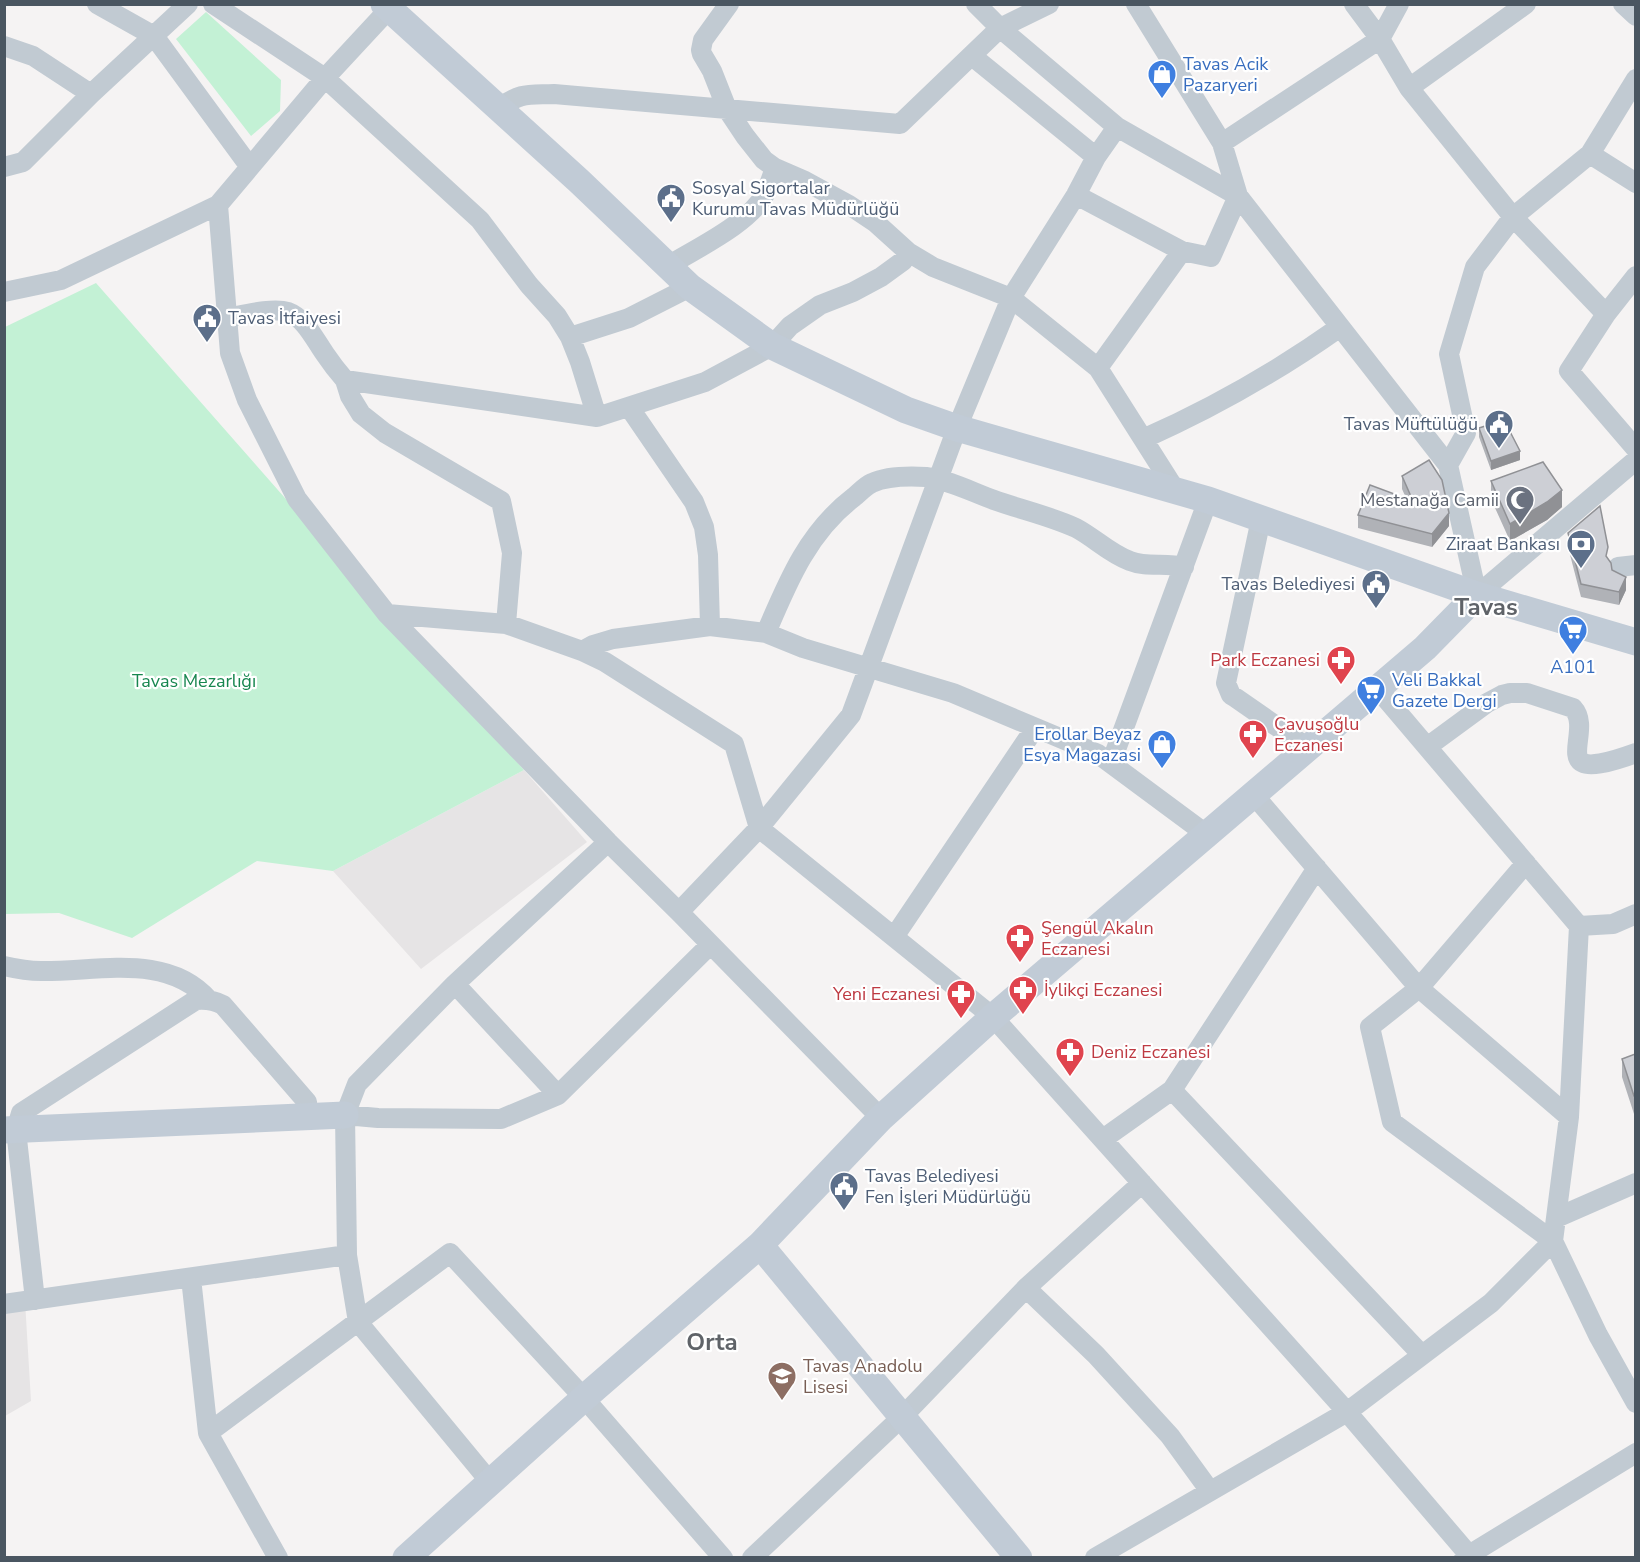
<svg xmlns="http://www.w3.org/2000/svg" width="1640" height="1562" viewBox="0 0 1640 1562" font-family="'Nunito Sans',sans-serif">
<style>
.education{fill:#e6e4e5}
.green{fill:#c3f1d5}
.lines{fill:none;stroke-linecap:round;stroke-linejoin:round}
.street{stroke:#c1cad2;stroke-width:20}
.secondary{stroke:#c1cbd6;stroke-width:27}
.wall{fill:#b0b2b7}
.shaded-wall{fill:#909195}
.building{fill:#cdcfd5;stroke:#909195;stroke-width:1.5}
.labels{text-anchor:middle;stroke-width:4.5;stroke-linejoin:round;paint-order:stroke}
.shop-label{font-size:18px;fill:#366cbe;stroke:#fff;text-anchor:start}
.service-label{font-size:18px;fill:#4e5e75;stroke:#fff;text-anchor:start}
.worship-label{font-size:18px;fill:#5b616d;stroke:#fff;text-anchor:end}
.health-label{font-size:18px;fill:#be3a42;stroke:#fff;text-anchor:start}
.park-label{font-size:18px;fill:#17864f;stroke:#fff}
.education-label{font-size:18px;fill:#785e54;stroke:#fff;text-anchor:start}
.district-label{font-size:24px;font-weight:bold;fill:#5f6368;stroke:#fff}
</style>
<rect width="100%" height="100%" fill="#f5f3f3"/>
<path class="education" d="M524,770L587,842L421,969L333,871Z
M25,1301L31,1401L5,1416V1304Z"/>
<path class="green" d="M206,12L281,80L280,111L251,136L176,39Z
M96,283L524,770L333,871L257,861L132,938L59,913L5,914V327Z"/>
<g class="lines">
<path class="street" d="M97,4L154,36L250,167
M213,4L325,78L480,220L529,285L557,316L570,337L580,362L597,417
M729,4L703,40L701,50L702,54L712,71L727,109L745,136L764,160L775,168L805,181L849,205L876,223L908,252L933,267L1011,298L1098,368L1176,491
M1399,4L1380,39L1409,88L1513,217L1590,154L1636,183
M1623,4L1636,16
M389,9L325,78L218,205L230,353L247,400L297,499L387,614L608,842L679,912L881,1118
M4,46L33,56L91,94L188,4
M972,56L1096,157
M1409,88L1526,4
M499,108C521,92 528,95 554,94L900,124L1000,28L1049,4
M1117,127L1238,196L1448,465L1477,595L1636,460
M1222,143L1380,39L1354,4
M1590,154L1636,79
M4,167L23,162L91,94
M1076,195L1182,251
M668,266C697,248 749,224 765,194C769,186 772,176 775,168
M4,292L61,280L218,205
M1606,314L1636,276
M227,318C243,315 273,307 288,312C305,318 315,340 325,354C331,363 338,372 345,380L597,417L705,382L772,346L790,326L820,305L853,292L881,277L903,261L908,252
M570,337L629,318L690,287
M1098,368L1182,251L1211,257L1238,196L1222,143L1136,4
M345,380L350,396L361,414L385,433L501,501L512,553L506,624
M629,407L694,502L704,527L708,555L710,626
M1143,439C1213,408 1278,371 1340,327
M1448,465L1466,433L1449,354L1475,267L1513,217L1606,314L1569,371L1636,449
M1261,519L1226,683L1231,695L1236,698L1308,748
M1618,567L1636,565
M387,614L506,624L582,651L605,662L734,744L759,828L993,1017L1347,1412L1469,1555
M766,633C788,581 808,532 854,497C859,493 865,486 872,483C887,476 909,476 926,477C949,480 972,492 994,500C1022,510 1050,516 1076,528C1095,538 1110,554 1130,561C1147,568 1166,562 1184,567
M582,651L593,645L613,639L710,626L766,633L803,648L953,693L1098,754L1206,834
M1377,688L1579,926
M1427,747L1487,703L1502,695L1510,693H1527L1573,708C1596,733 1540,788 1636,753
M1111,763L1208,500
M1253,794L1419,988L1569,1117L1553,1241L1392,1122L1370,1027L1419,988L1526,863
M679,912L759,828L851,715L957,428L1011,298L1076,195L1096,157L1117,127L1000,28L976,4
M894,937L1035,728
M4,966C17,969 29,971 41,971C97,972 167,952 209,1000
M455,984L558,1095
M1172,1090L1422,1355
M345,1115L378,1118L501,1119L558,1095L710,945
M1569,1117L1579,926L1613,924L1636,914
M1103,1139L1172,1090L1317,868
M1556,1218L1636,1183
M191,1278L208,1433
M1026,1288L1096,1355L1170,1436L1210,1491
M35,1300L16,1130L21,1113L196,1000C206,999 214,1000 223,1005L307,1102L308,1117
M4,1304L347,1255
M491,1483L358,1322L347,1255L345,1115L357,1084L455,984L608,842
M278,1558L208,1433L450,1253L584,1398L723,1558
M752,1558L903,1416L1026,1288L1142,1183
M1095,1558L1347,1412L1491,1303L1553,1241L1598,1335L1636,1403
M1464,1558L1636,1453"/>
<path class="secondary" d="M384,4L579,181L690,287L772,346L906,410L957,428L1208,500L1477,595L1636,642
M4,1130L345,1115
M760,1245L1019,1558
M406,1558L584,1398L760,1245L881,1118L993,1017L1425,648L1477,595"/>
</g>
<path class="wall" d="M1479,428L1520,460L1491,470L1479,437Z
M1402,476L1449,526L1432,547L1358,528V515L1406,498L1402,489Z
M1491,481L1562,507L1547,520L1510,541L1491,499Z
M1568,533L1608,559L1612,570L1626,590L1619,605L1581,597L1568,547Z
M1635,1054V1113L1634,1114L1622,1077V1059Z"/>
<path class="shaded-wall" d="M1520,451V460L1491,470V461Z
M1562,490V507L1547,520L1510,541V524Z
M1449,513V526L1432,547V534Z
M1626,577V590L1619,605V592Z
M1634,1096H1635V1113L1634,1114Z"/>
<path class="building" d="M1504,420L1520,451L1491,461L1479,428Z
M1429,460L1442,480L1449,513L1432,534L1358,515L1370,485L1413,501L1402,476Z
M1543,462L1562,490L1547,502L1510,524L1491,481Z
M1600,506L1608,547L1606,556L1611,563L1612,570L1626,577L1619,592L1581,584L1568,533Z
M1635,1054V1096H1634L1622,1059Z"/>
<defs>
<g id="shop-pin" transform="scale(1.5)"><path d="M0 17L-7.5 6A9.5 9.5 0 1 1 7.5 6Z" fill="#3f7fe0" stroke="#fff"/><path d="M-5-2.5h2.3a2.7 3.5 0 0 1 5.4 0H5L5.5 6h-11ZM-1.5-2.5h3a1.5 2.3 0 0 0-3 0Z" fill="#fff"/></g>
<g id="civic-pin" transform="scale(1.5)"><path d="M0 17L-7.5 6A9.5 9.5 0 1 1 7.5 6Z" fill="#5c6f8a" stroke="#fff"/><path d="M-.6-6.5H3V-4.5H.6V-3L4-1V1h2V6H-6V1h2V-1L-.6-3ZM-1.2 2.5V6h2.4V2.5Z" fill="#fff"/></g>
<g id="mosque-pin" transform="scale(1.5)"><path d="M0 17L-7.5 6A9.5 9.5 0 1 1 7.5 6Z" fill="#6b7280" stroke="#fff"/><path d="M3.5-4.9A6 6 0 1 0 3.5 4.9A5 5 0 1 1 3.5-4.9Z" fill="#fff"/></g>
<g id="bank-pin" transform="scale(1.5)"><path d="M0 17L-7.5 6A9.5 9.5 0 1 1 7.5 6Z" fill="#5c6f8a" stroke="#fff"/><path d="M-6-4H6V4H-6ZM0-2.3a2.3 2.3 0 1 0 0 4.6a2.3 2.3 0 1 0 0-4.6Z" fill="#fff"/></g>
<g id="supermarket-pin" transform="scale(1.5)"><path d="M0 17L-7.5 6A9.5 9.5 0 1 1 7.5 6Z" fill="#3f7fe0" stroke="#fff"/><path d="M-6-5.5h2.5l.6 2H6L4.5 2H-2.5L-4.4-4H-6ZM-1.5 3.2a1.3 1.3 0 1 0 .1 0ZM3 3.2a1.3 1.3 0 1 0 .1 0Z" fill="#fff"/></g>
<g id="pharmacy-pin" transform="scale(1.5)"><path d="M0 17L-7.5 6A9.5 9.5 0 1 1 7.5 6Z" fill="#e0444e" stroke="#fff"/><path d="M-2-6h4v4h4v4h-4v4h-4v-4h-4v-4h4Z" fill="#fff"/></g>
<g id="school-pin" transform="scale(1.5)"><path d="M0 17L-7.5 6A9.5 9.5 0 1 1 7.5 6Z" fill="#8d6e63" stroke="#fff"/><path d="M0-5L7-2L0 1L-7-2ZM-4 1L0 2.5L4 1V4Q0 6-4 4Z" fill="#fff"/></g>
</defs>
<g fill-rule="evenodd">
<use href="#shop-pin" x="1162" y="74"/>
<use href="#civic-pin" x="671" y="198"/>
<use href="#civic-pin" x="207" y="318"/>
<use href="#civic-pin" x="1499" y="424"/>
<use href="#mosque-pin" x="1520" y="500"/>
<use href="#bank-pin" x="1581" y="544"/>
<use href="#civic-pin" x="1376" y="584"/>
<use href="#supermarket-pin" x="1573" y="630"/>
<use href="#pharmacy-pin" x="1341" y="660"/>
<use href="#supermarket-pin" x="1371" y="690"/>
<use href="#pharmacy-pin" x="1253" y="734"/>
<use href="#shop-pin" x="1162" y="744"/>
<use href="#pharmacy-pin" x="1020" y="938"/>
<use href="#pharmacy-pin" x="1023" y="990"/>
<use href="#pharmacy-pin" x="961" y="994"/>
<use href="#pharmacy-pin" x="1070" y="1052"/>
<use href="#civic-pin" x="844" y="1186"/>
<use href="#school-pin" x="782" y="1376"/>
</g>
<g class="labels">
<g class="shop-label">
<text x="1183" y="70">Tavas Acik<tspan x="1183" dy="21">Pazaryeri</tspan></text>
<text x="1573" y="673" text-anchor="middle">A101</text>
<text x="1392" y="686">Veli Bakkal<tspan x="1392" dy="21">Gazete Dergi</tspan></text>
<text x="1141" y="740" text-anchor="end">Erollar Beyaz<tspan x="1141" dy="21">Esya Magazasi</tspan></text>
</g>
<g class="service-label">
<text x="692" y="194">Sosyal Sigortalar<tspan x="692" dy="21">Kurumu Tavas Müdürlüğü</tspan></text>
<text x="228" y="324">Tavas İtfaiyesi</text>
<text x="1478" y="430" text-anchor="end">Tavas Müftülüğü</text>
<text x="1560" y="550" text-anchor="end">Ziraat Bankası</text>
<text x="1355" y="590" text-anchor="end">Tavas Belediyesi</text>
<text x="865" y="1182">Tavas Belediyesi<tspan x="865" dy="21">Fen İşleri Müdürlüğü</tspan></text>
</g>
<g class="worship-label">
<text x="1499" y="506">Mestanağa Camii</text>
</g>
<g class="health-label">
<text x="1320" y="666" text-anchor="end">Park Eczanesi</text>
<text x="1274" y="730">Çavuşoğlu<tspan x="1274" dy="21">Eczanesi</tspan></text>
<text x="1041" y="934">Şengül Akalın<tspan x="1041" dy="21">Eczanesi</tspan></text>
<text x="1044" y="996">İylikçi Eczanesi</text>
<text x="940" y="1000" text-anchor="end">Yeni Eczanesi</text>
<text x="1091" y="1058">Deniz Eczanesi</text>
</g>
<g class="park-label">
<text x="194" y="687">Tavas Mezarlığı</text>
</g>
<g class="education-label">
<text x="803" y="1372">Tavas Anadolu<tspan x="803" dy="21">Lisesi</tspan></text>
</g>
<g class="district-label">
<text x="1486" y="615">Tavas</text>
<text x="712" y="1350">Orta</text>
</g>
</g>
<rect width="1640" height="1562" fill="none" stroke="#4a5661" stroke-width="12"/>
</svg>
